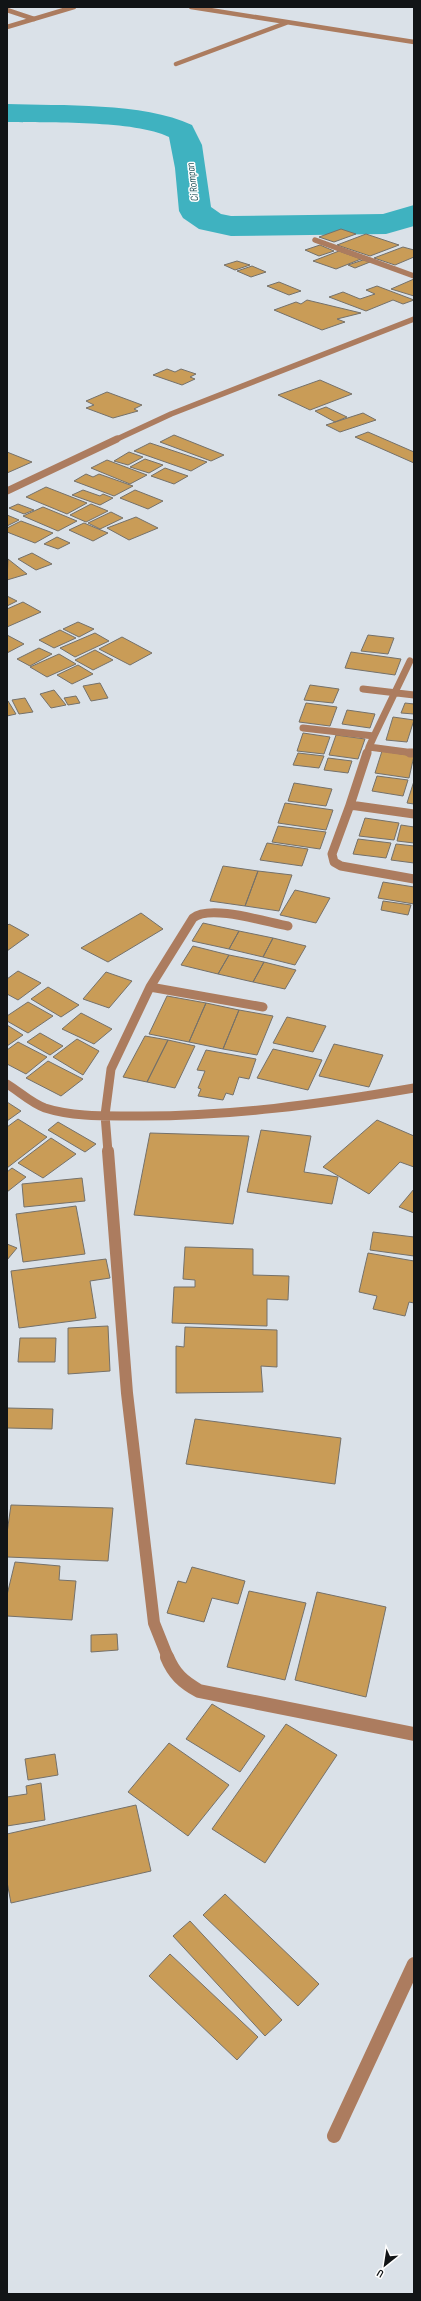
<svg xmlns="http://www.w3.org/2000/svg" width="421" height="2301" viewBox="0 0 421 2301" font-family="'Sofia Sans Condensed',sans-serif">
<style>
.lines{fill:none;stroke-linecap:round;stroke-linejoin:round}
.river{fill:#3fb2c0;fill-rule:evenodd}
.building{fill:#c99c57;stroke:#75716a}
.service{stroke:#ac7c5f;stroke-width:14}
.minor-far5{stroke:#ac7c5f;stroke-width:4.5}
.minor-far4{stroke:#ac7c5f;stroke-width:5.5}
.minor-far3{stroke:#ac7c5f;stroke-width:7}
.minor-far2{stroke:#ac7c5f;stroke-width:9}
.minor-far1{stroke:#ac7c5f;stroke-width:12}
.minor{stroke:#ac7c5f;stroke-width:14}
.tertiary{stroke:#ac7c5f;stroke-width:4.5}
.labels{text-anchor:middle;stroke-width:3;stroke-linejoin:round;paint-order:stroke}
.far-water-label{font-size:11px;font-style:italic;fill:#24545b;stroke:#fff}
</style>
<rect width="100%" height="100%" fill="#dae1e8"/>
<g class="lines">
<path class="river" d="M7,104C61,106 143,102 192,125L202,145L211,207L221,214L231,216L383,214L414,205V226L386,234L231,236L199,229L183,218L179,211L175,168L169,137C135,120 48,123 7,122Z"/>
</g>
<path class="building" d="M341,229L356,234L334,242L319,237Z
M366,234L399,245L370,256L337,245Z
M320,245L334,251L319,256L305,250Z
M403,247L414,250V257L395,265L374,258Z
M339,251L361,259L336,269L313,261Z
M363,260L370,262L355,268L348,265Z
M237,261L250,265L235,270L224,265Z
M252,266L266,272L251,277L237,271Z
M414,279V296L391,289Z
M279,282L301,291L289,295L267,286Z
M377,286L414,300L403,304L393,300L366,311L329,297L343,292L360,299L375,294L366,290Z
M307,300L361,313L337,319L345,322L322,330L274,310L296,302L301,304Z
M167,369L175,372L181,369L196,374L190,377L195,379L182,385L153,375Z
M320,380L352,394L310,410L278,395Z
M107,392L142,405L134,409L138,411L113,418L86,408L94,405L86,401Z
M326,407L347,417L335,422L315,411Z
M363,413L376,420L340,432L326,425Z
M368,432L414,452V463L355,437Z
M174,435L224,455L211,461L160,442Z
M150,443L207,462L191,471L134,451Z
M7,452L32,462L7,473Z
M129,452L143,457L128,465L114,461Z
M145,459L163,465L149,473L130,467Z
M107,460L147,475L130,484L91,468Z
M165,468L188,476L174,484L151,476Z
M86,474L93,477L99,474L133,486L114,496L74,481Z
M46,487L87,503L67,514L26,497Z
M83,490L100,496L103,494L113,498L100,505L72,495Z
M135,490L163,501L148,509L120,498Z
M18,504L34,510L24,514L9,508Z
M91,504L108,511L86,522L70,515Z
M43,507L77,521L58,531L23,516Z
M111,512L123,518L100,529L88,523Z
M7,515L19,520L7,526Z
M136,517L158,528L129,540L107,528Z
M21,521L53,533L35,543L7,532V528Z
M84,523L108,533L93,541L69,530Z
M57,537L70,543L58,549L44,544Z
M32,553L52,564L36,570L18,559Z
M8,559L27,574L7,580Z
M7,596L17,601L7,606Z
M23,602L41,612L7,627V609Z
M78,622L94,629L79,637L63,629Z
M60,630L76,638L54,648L39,640Z
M95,633L109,641L75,657L60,648Z
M7,635L24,644L7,653Z
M368,635L394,638L388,654L361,651Z
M122,637L152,653L130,665L99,649Z
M39,648L52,654L30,666L17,659Z
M95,650L113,660L93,670L75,660Z
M351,652L401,659L395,675L345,668Z
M59,654L76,664L47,677L30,667Z
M78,665L93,674L72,684L57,675Z
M100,683L108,698L91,701L83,686Z
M310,685L339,689L333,703L304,700Z
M54,690L66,705L51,708L40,694Z
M76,696L80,703L68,705L64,698Z
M25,698L33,712L19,714L12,700Z
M7,701H8L16,714L7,716Z
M306,703L337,707L330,726L299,722Z
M405,703L414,704V714L401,713Z
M347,710L375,714L370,728L342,724Z
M393,717L414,720L407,742L386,740Z
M303,733L330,737L324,754L297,751Z
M336,735L365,739L358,759L329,755Z
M382,751L414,756L409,778L375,773Z
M298,753L324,756L319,768L293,765Z
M328,758L352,761L348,773L324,770Z
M377,776L408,780L403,796L372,791Z
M414,781V804L407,803Z
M294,783L332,789L326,806L288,801Z
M285,803L333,810L326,830L278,823Z
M365,818L399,823L394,840L359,836Z
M401,825L414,827V843L397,841Z
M278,826L326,832L320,849L272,842Z
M358,839L391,843L386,858L353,854Z
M267,843L308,849L302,866L260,860Z
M396,844L414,846V863L391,860Z
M223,866L258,871L245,906L210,901Z
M258,871L292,875L279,911L245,906Z
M383,882L414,887V904L378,898Z
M295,890L330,898L316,923L280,915Z
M383,901L411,905L408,915L381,910Z
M141,913L163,929L108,962L81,948Z
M203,923L239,931L229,949L192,941Z
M9,924L29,935L7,951V926Z
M239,931L273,938L263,957L229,949Z
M273,938L306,946L295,965L263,957Z
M193,946L229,955L218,974L181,965Z
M229,955L264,962L253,982L218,974Z
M264,962L296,970L285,989L253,982Z
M18,971L41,983L18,1000L7,994V979Z
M106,972L132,981L109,1008L83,999Z
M48,987L79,1005L61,1017L31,999Z
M167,996L206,1003L189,1042L149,1034Z
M28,1002L53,1016L28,1033L7,1021V1016Z
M206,1003L239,1010L223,1049L189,1042Z
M239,1010L273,1016L257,1055L223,1049Z
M81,1013L112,1029L94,1044L62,1029Z
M287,1017L326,1026L313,1052L273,1043Z
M7,1025L23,1035L7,1046Z
M40,1033L63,1046L50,1055L27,1042Z
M145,1036L168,1040L147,1082L123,1077Z
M77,1039L99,1051L83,1075L53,1057Z
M168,1040L195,1046L175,1088L147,1082Z
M18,1042L47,1057L26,1074L7,1064V1050Z
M334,1044L383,1055L369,1087L319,1076Z
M273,1049L322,1060L308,1090L257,1078Z
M206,1050L256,1059L249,1079L239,1077L233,1095L226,1093L223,1100L198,1096L201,1089L198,1088L205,1071L197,1070Z
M48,1061L83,1079L61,1096L26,1078Z
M7,1102L21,1111L7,1121Z
M18,1119L47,1137L7,1168V1127Z
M377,1120L414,1136V1167L400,1162L369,1194L323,1167Z
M58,1122L96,1144L85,1152L48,1130Z
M261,1130L311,1136L304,1172L338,1177L332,1204L247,1192Z
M150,1133L249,1136L233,1224L134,1215Z
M51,1138L76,1154L43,1178L18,1163Z
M12,1168L26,1177L7,1192V1172Z
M82,1178L85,1201L24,1207L22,1184Z
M414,1189V1213L399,1207Z
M76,1206L85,1254L23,1262L16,1214Z
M373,1232L414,1237V1256L370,1250Z
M7,1244L17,1248L7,1260Z
M185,1247L253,1249V1275L289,1276L288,1300L267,1299V1326L172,1323L174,1287H195V1280L183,1279Z
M368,1253L414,1261V1303L409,1302L405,1316L373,1309L377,1296L359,1292Z
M106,1259L110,1278L90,1281L96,1318L19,1328L11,1271Z
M108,1326L110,1371L68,1374V1328Z
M185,1327L277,1330V1367L261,1366L263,1392L176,1393V1346L184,1347Z
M20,1338H56L55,1362H18Z
M7,1408L53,1409L52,1429L7,1428Z
M195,1419L341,1438L335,1484L186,1464Z
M11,1505L113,1508L108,1561L7,1557V1533Z
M15,1562L60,1566L59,1580L76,1581L72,1620L7,1616V1595Z
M192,1567L245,1581L238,1604L212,1598L204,1622L167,1613L178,1581L186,1583Z
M249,1591L306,1603L285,1680L227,1667Z
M317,1592L386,1607L366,1697L295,1680Z
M117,1634L118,1650L91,1652V1635Z
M212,1704L265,1736L240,1772L186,1739Z
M286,1724L337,1755L265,1863L212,1829Z
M169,1743L229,1785L188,1836L128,1792Z
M55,1754L58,1775L28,1780L25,1759Z
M41,1783L45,1820L7,1826V1797L27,1794L26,1786Z
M136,1805L151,1871L11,1903L7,1882V1834Z
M225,1894L319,1984L298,2006L203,1915Z
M190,1921L282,2020L265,2036L173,1936Z
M170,1954L258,2037L237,2060L149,1976Z"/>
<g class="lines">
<path class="service" d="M334,2136L414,1964"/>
<path class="minor-far5" d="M7,10L34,19
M176,64L286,23"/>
<path class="minor-far4" d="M315,240L414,276
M115,440L171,414L414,319"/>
<path class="minor-far3" d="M7,491L117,439
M363,689L414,695
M303,728L374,736L369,747L414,753
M374,736L410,661
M367,754L369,747"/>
<path class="minor-far2" d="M410,753H414
M350,805L367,753
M414,814L350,805L332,854L334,862L341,866L414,879
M150,987L263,1007
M7,1084C20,1092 31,1103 45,1108C73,1117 104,1116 133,1116C228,1117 321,1104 414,1088
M108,1152L105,1115L111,1069L150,987L193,918C210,904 266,922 288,926"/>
<path class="minor-far1" d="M108,1151L127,1393L154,1623L168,1658"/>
<path class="minor" d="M167,1657C174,1674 183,1682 199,1691L414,1734"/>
<path class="tertiary" d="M191,7L414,42
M7,27L74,7"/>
</g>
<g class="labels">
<g class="far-water-label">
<text transform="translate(192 182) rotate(-97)" y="4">Ci Rompan</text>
</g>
</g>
<rect width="421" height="2301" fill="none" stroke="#111416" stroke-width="16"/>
<g transform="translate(385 2265) rotate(210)" stroke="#ffffff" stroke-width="3" paint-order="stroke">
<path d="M0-3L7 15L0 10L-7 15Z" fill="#111416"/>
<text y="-6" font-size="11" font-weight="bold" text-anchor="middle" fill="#111416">U</text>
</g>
</svg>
